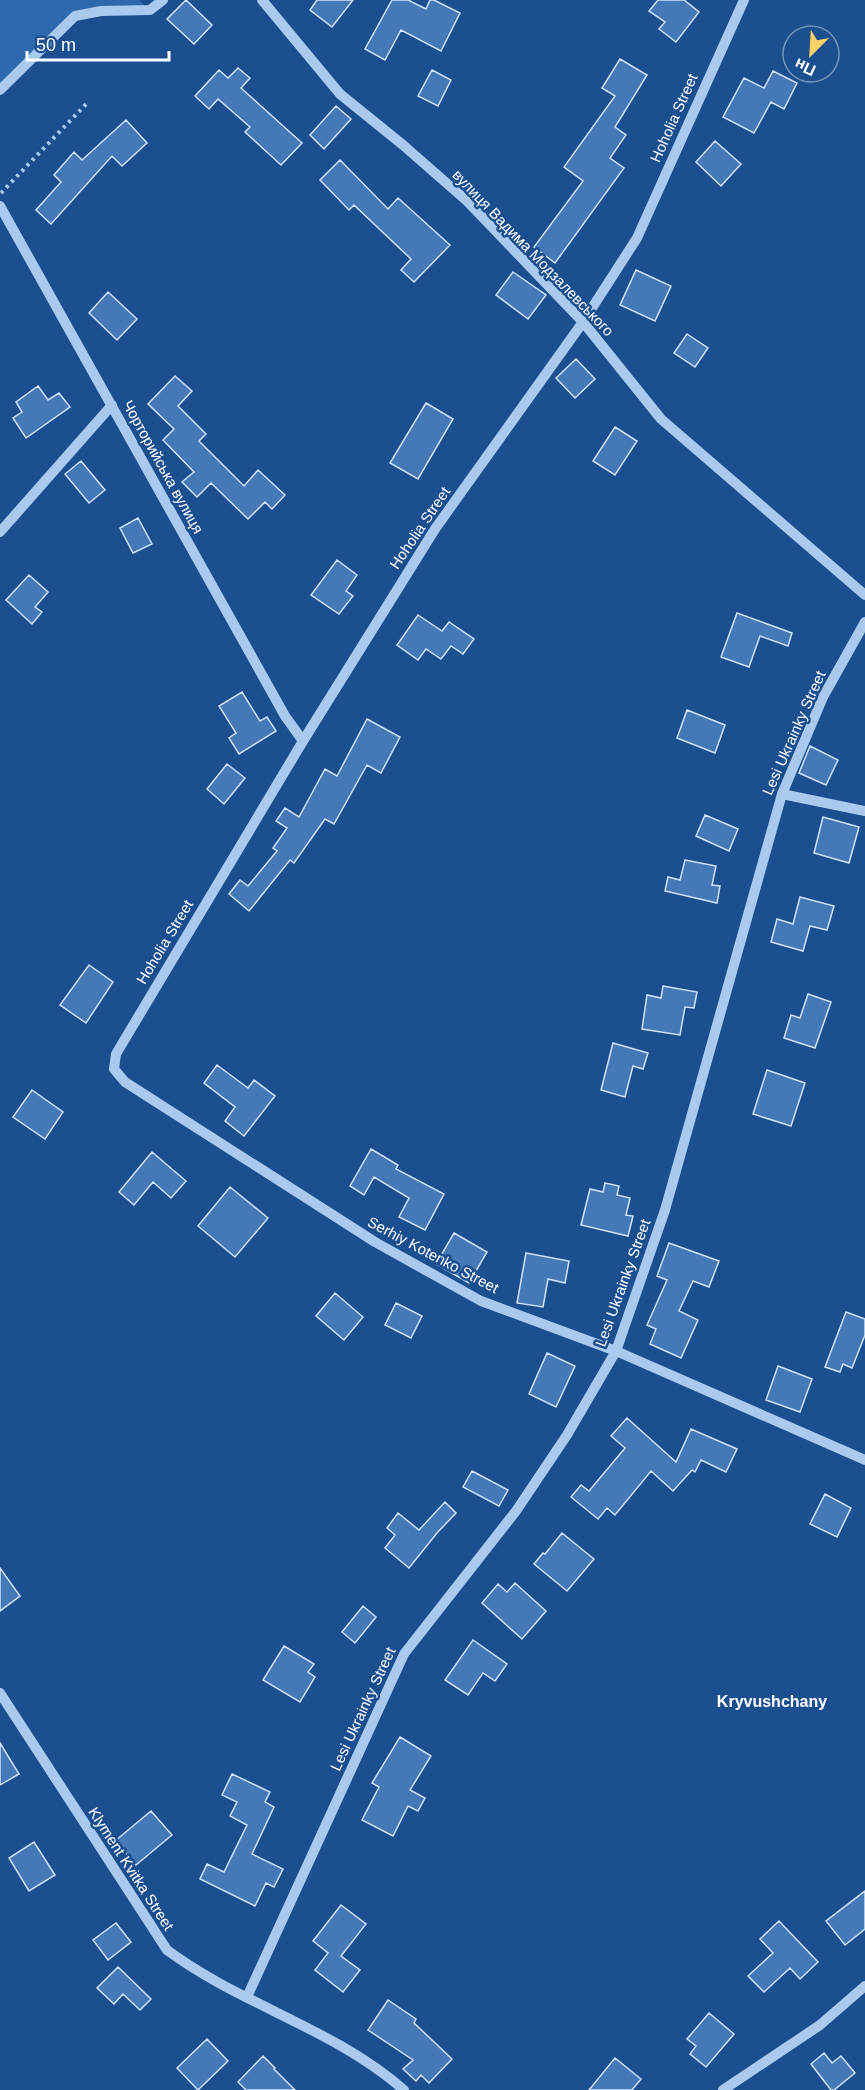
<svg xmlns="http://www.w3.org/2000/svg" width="865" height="2090" viewBox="0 0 865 2090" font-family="Helvetica,sans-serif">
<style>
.green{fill:#2e69ad}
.building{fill:#4478b7;stroke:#cfe3fa;stroke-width:1.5}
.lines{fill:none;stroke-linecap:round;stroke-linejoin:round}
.path{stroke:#a9c9ee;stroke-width:4;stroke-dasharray:3 4.5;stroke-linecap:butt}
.minor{stroke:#a9c9ee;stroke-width:10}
.labels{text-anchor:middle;stroke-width:5;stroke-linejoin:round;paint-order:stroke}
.street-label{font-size:15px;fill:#fff;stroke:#1b4f8f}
.neighbourhood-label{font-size:16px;font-weight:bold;fill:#fff;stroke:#1b4f8f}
</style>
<rect width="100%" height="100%" fill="#1b4f8f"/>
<path class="green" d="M0,0H139L150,10L75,16L0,90Z"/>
<path class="building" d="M186,0L212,25L194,44L167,19Z
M317,0H353L332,27L310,10Z
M392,0H408L426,9L430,0H434L460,13L441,51L401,30L385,60L365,49Z
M658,0H684L699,12L676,42L659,29L665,22L649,11Z
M620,59L647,75L615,127L626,135L610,158L624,168L555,263L534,247L583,181L564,167L615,96L602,88Z
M238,68L250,78L241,88L302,143L281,165L245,132L250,127L218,99L209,109L195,96L219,70L228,78Z
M432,70L451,80L438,106L418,96Z
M773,71L797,83L784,109L771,102L754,133L723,117L744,78L764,88Z
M336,106L351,119L324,149L310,135Z
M126,120L147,143L122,166L112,156L51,224L36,210L61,182L54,175L74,152L82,160Z
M715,141L741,164L721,186L696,162Z
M340,160L388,209L398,198L450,245L414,282L401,270L411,259L354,205L349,210L320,180Z
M636,270L671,286L655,321L620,305Z
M513,272L546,295L528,319L496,295Z
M108,292L137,319L117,340L89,313Z
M687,334L708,348L695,367L674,353Z
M576,359L595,379L575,398L556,378Z
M175,376L192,391L178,406L206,434L199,441L244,486L258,470L285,495L272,509L265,502L248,519L211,483L197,497L182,482L194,472L163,440L174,429L148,404Z
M38,386L48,400L59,393L70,407L26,438L13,418L22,412L16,402Z
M426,403L453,419L418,479L390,463Z
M615,427L637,441L615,475L593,461Z
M81,461L105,490L89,503L65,474Z
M138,518L152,544L133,553L120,528Z
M337,560L357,575L346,591L353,596L339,614L311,595Z
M29,575L48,592L35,607L42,612L32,624L6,600Z
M737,613L792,633L788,646L760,636L749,667L721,657Z
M418,615L442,631L449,622L474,639L463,654L451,646L441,659L426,649L418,660L397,645Z
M242,692L260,721L267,717L276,731L239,754L229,738L236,733L219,706Z
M687,710L725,725L715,753L677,738Z
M367,719L400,737L381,773L367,765L334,824L325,819L294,863L290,860L249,911L229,894L240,880L248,886L277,851L273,848L287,828L276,821L285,808L299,817L325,769L337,776Z
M810,746L838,760L826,785L799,773Z
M227,764L245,778L224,804L207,789Z
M705,815L738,829L729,851L696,836Z
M823,817L859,827L849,863L814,853Z
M685,860L716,866L712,885L720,886L717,903L665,891L668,877L680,880Z
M800,897L834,906L827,930L810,926L803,951L771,942L777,919L793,924Z
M89,965L113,982L86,1023L60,1005Z
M663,986L697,992L694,1008L685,1007L680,1035L642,1029L647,995L661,998Z
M808,994L831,1002L815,1048L784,1038L791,1015L800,1018Z
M613,1043L648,1053L643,1069L633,1066L625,1097L601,1090Z
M217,1065L248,1088L254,1080L275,1096L244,1136L225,1121L235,1107L204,1083Z
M767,1070L805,1083L791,1126L753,1114Z
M32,1090L63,1112L45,1139L13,1117Z
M371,1149L398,1165L396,1169L444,1194L425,1230L399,1217L409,1198L374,1177L364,1195L350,1186Z
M152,1152L186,1181L171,1198L153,1182L134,1205L119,1192Z
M605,1183L619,1186L617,1195L630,1198L626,1215L633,1216L628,1236L581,1225L590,1189L603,1192Z
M230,1187L268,1218L235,1257L198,1226Z
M454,1233L487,1252L469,1283L436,1264Z
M669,1243L719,1261L709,1287L693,1281L679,1311L698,1320L681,1358L650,1344L656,1329L647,1325L667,1280L657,1276Z
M526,1253L569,1261L565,1283L548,1279L543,1307L517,1303Z
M335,1293L363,1317L344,1340L316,1316Z
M396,1303L422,1316L411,1338L385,1325Z
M846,1312L865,1319V1335L852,1368L843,1364L840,1372L825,1367Z
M547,1353L575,1366L556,1407L529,1394Z
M778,1366L812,1379L800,1412L766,1400Z
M627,1418L676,1462L691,1429L737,1449L726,1472L701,1460L695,1472L692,1470L673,1491L651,1471L615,1515L607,1508L598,1519L571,1497L581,1485L589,1491L625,1448L611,1436Z
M472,1471L508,1490L499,1506L463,1487Z
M825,1494L851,1508L837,1537L810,1524Z
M445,1502L456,1513L437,1533L409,1568L385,1548L395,1535L387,1528L398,1513L419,1530Z
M562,1533L594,1559L567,1591L534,1564L543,1553L545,1554Z
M0,1568L20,1596L0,1611Z
M515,1583L546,1611L522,1639L482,1603L498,1584L507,1592Z
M363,1606L376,1617L355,1643L342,1632Z
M473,1640L507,1664L495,1681L483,1673L468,1695L445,1680Z
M284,1646L314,1664L308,1672L315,1677L300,1702L263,1680Z
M400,1737L431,1756L410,1790L425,1798L418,1811L408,1806L393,1836L362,1820L379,1787L372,1783Z
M0,1743L19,1774L0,1785Z
M232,1774L270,1792L265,1802L274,1807L252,1854L283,1869L274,1887L266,1883L255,1906L200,1879L207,1864L224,1872L247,1825L230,1816L237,1802L222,1795Z
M151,1811L172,1835L136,1865L115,1841Z
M34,1842L55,1875L29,1891L9,1858Z
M865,1891V1929L845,1945L826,1921Z
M341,1905L366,1924L341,1956L360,1970L343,1992L315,1970L328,1953L313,1941Z
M779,1921L818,1962L800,1979L790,1968L764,1992L748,1976L773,1953L760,1939Z
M116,1923L131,1942L108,1960L93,1940Z
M118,1967L151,1999L140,2010L123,1994L114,2004L97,1988Z
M388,2000L416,2019L414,2023L452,2059L429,2083L421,2075L416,2081L403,2069L413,2060L368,2030Z
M709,2013L734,2034L706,2067L690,2054L696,2046L687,2039Z
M207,2039L228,2061L198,2090L177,2068Z
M824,2053L832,2063L841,2056L855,2073L834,2090H831L811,2064Z
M263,2056L275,2068L274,2069L295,2090H246L238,2082Z
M615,2058L641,2079L632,2090H589Z"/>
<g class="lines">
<path class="path" d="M1,193L89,101"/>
<path class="minor" d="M262,0L340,94L403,145L467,201L583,322L661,419L865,595
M744,0L637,238L583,322L435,529L303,741L116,1054L114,1069L125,1082L375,1242L481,1301L616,1351L865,1460
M0,90L75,16L101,11L150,10L163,0
M0,206L285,716L303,741
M0,532L112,405
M782,794L865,811
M0,1693L167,1950C241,2005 333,2028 404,2090
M247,1997L404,1654L516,1511L567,1435L616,1351L665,1210L782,794L823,697L865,622
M723,2090L820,2025L865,1986"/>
</g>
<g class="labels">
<g class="street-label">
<text transform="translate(674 118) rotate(-66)" y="5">Hoholia Street</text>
<text transform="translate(533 253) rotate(46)" y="5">вулиця Вадима Модзалевського</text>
<text transform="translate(163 467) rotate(61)" y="5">Чорторийська вулиця</text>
<text transform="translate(420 528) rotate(-56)" y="5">Hoholia Street</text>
<text transform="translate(794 733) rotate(-66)" y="5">Lesi Ukrainky Street</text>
<text transform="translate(165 942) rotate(-59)" y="5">Hoholia Street</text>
<text transform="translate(433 1255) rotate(28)" y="5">Serhiy Kotenko Street</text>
<text transform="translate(623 1283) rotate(-70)" y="5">Lesi Ukrainky Street</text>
<text transform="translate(363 1709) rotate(-65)" y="5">Lesi Ukrainky Street</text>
<text transform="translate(131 1869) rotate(57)" y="5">Klyment Kvitka Street</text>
</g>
<g class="neighbourhood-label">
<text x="772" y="1707">Kryvushchany</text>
</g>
</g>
<g transform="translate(811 54) rotate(204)"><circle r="28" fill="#1b4f8f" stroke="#7695bc" stroke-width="1.5"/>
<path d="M0-4.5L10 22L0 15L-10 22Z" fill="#ffd166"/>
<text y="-9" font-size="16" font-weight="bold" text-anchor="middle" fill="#ffffff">Пн</text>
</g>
<path d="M27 51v9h142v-9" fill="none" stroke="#ffffff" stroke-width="3"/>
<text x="36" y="51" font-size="18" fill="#ffffff" stroke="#1b4f8f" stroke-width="4.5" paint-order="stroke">50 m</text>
</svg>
